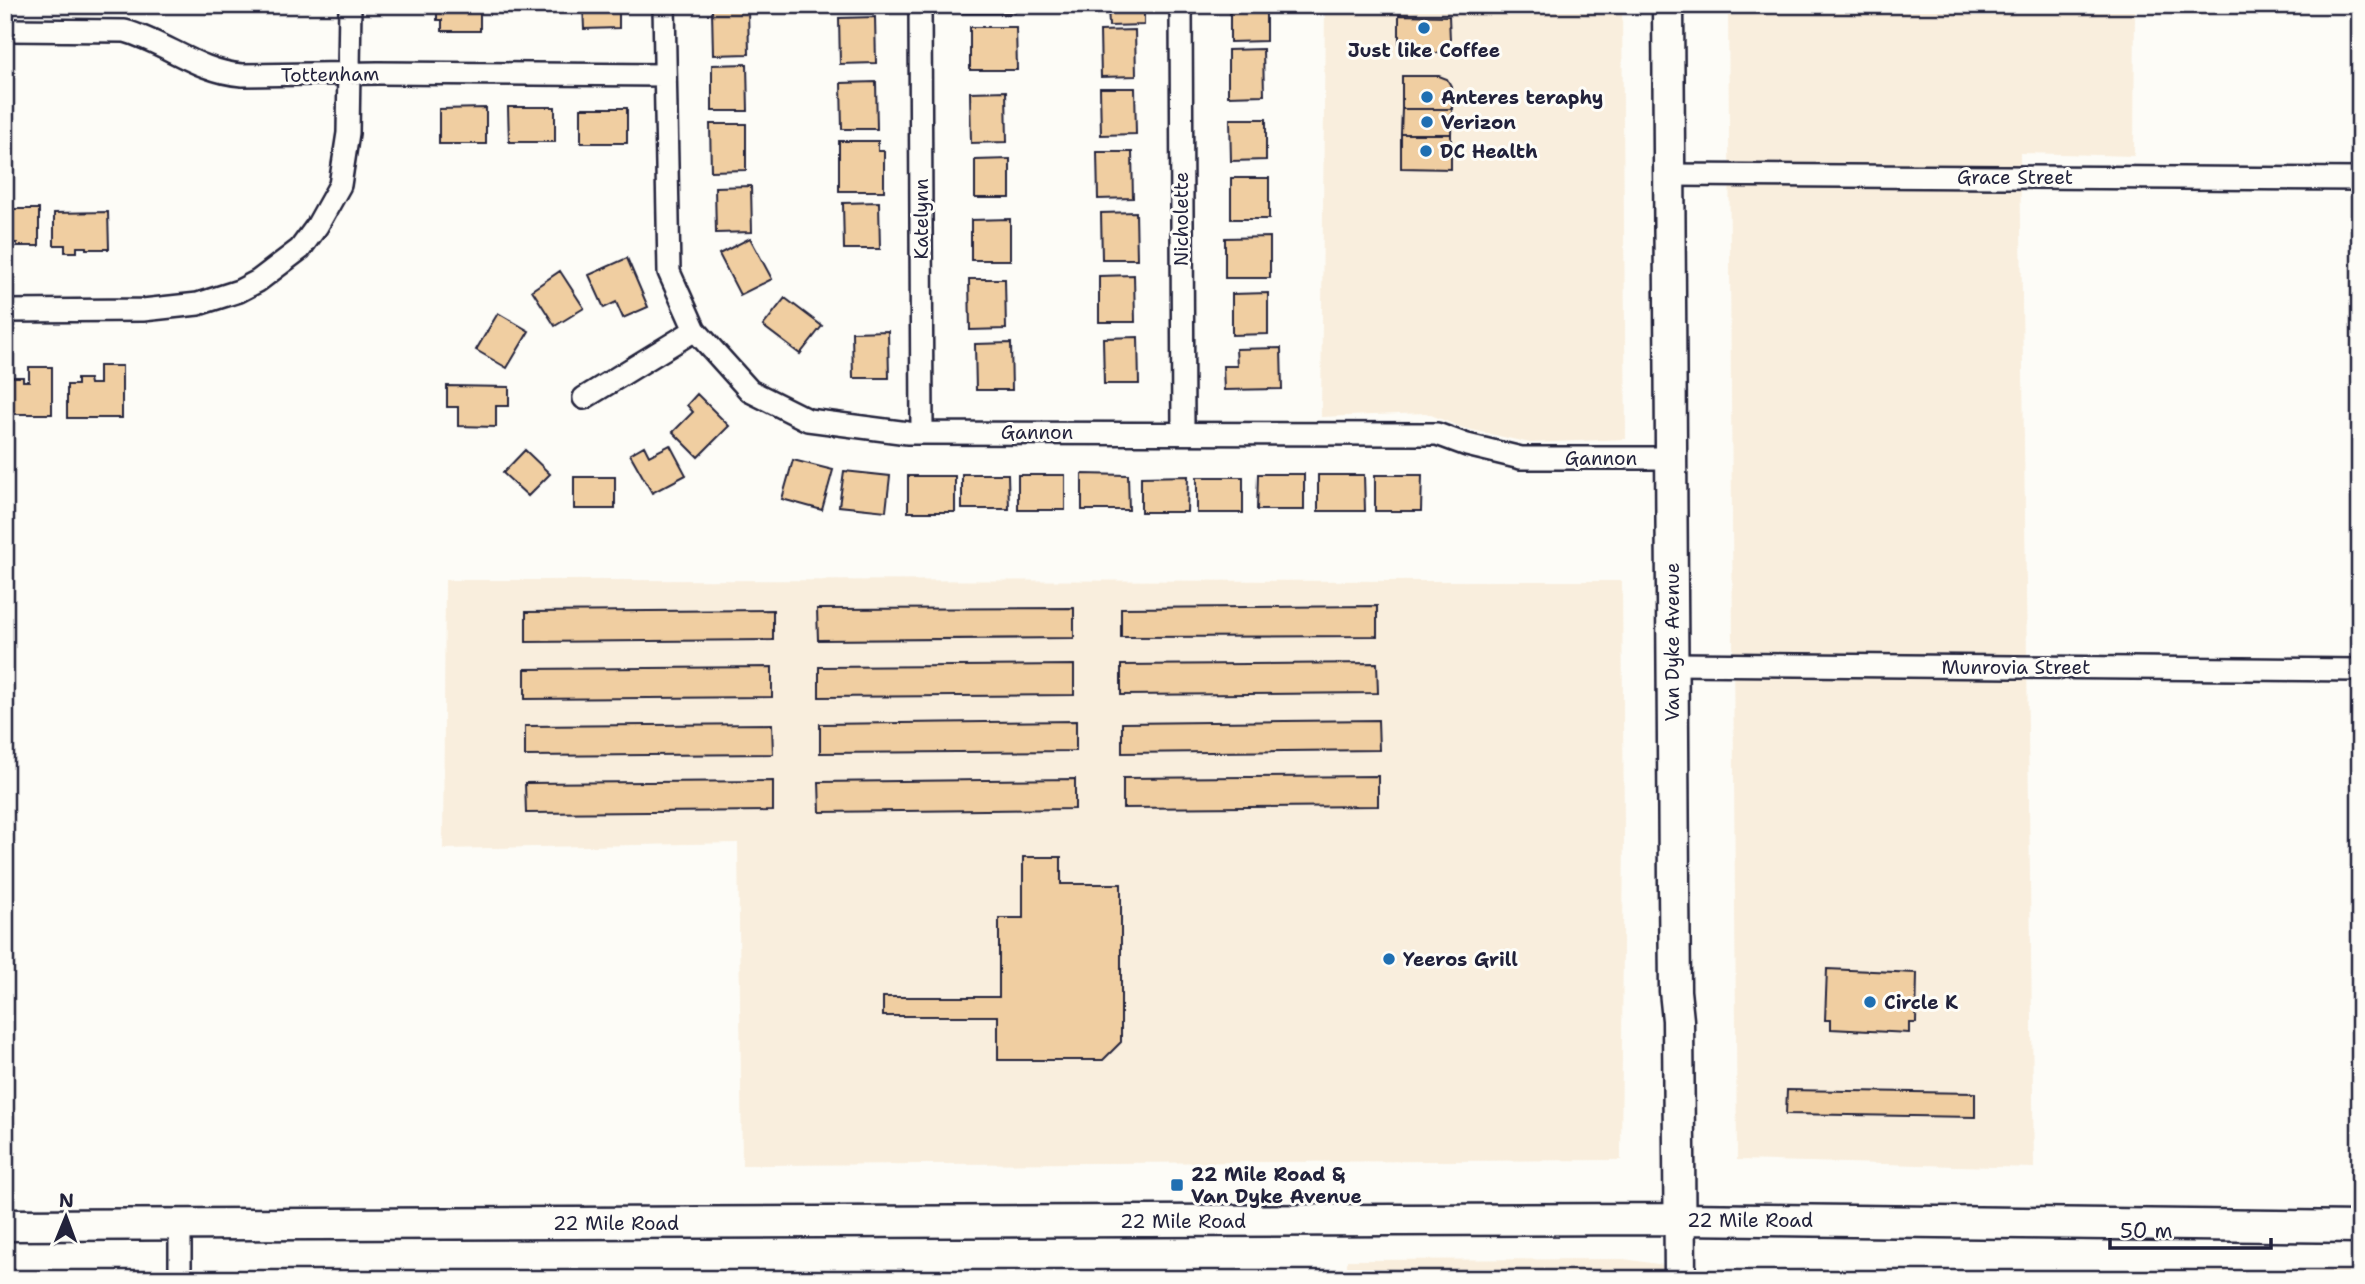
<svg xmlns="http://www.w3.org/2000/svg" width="2365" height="1284" viewBox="0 0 2365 1284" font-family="'Shantell Sans',sans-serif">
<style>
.built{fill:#f9eedd}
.building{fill:#f0cea1;stroke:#22223b;stroke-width:2}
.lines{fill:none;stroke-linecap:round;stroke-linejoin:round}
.street-casing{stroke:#22223b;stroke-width:26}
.secondary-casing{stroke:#22223b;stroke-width:35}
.street{stroke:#fdfcf7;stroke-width:21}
.secondary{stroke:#fdfcf7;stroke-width:30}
.poi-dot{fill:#1f6fb2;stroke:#fdfcf7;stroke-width:2.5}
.labels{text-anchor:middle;stroke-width:6;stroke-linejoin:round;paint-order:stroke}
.poi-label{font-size:19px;font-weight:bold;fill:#22223b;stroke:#fdfcf7;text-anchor:start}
.street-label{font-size:19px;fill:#22223b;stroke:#fdfcf7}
</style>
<rect width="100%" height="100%" fill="#fdfcf7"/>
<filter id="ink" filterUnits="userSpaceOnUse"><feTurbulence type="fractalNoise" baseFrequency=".0143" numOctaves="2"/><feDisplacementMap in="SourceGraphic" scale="14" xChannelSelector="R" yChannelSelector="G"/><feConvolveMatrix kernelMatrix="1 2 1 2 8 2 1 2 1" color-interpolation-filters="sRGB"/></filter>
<g filter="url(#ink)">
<path class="built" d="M1325,5H1622L1626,439L1530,443L1463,428L1426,413L1321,417Z
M1728,5H2135L2134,156L2020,153L2034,1168L1737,1160Z
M445,580L1622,581L1624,831L1621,1160L742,1165L738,843L443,849Z
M1624,1259L1739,1276L2360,1270V1279H1347V1260Z"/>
<path class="building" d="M437,5H480V31H442V20H437Z
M583,5H619V28L584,29Z
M963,5H1015V13H963Z
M1108,5H1144V25L1109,26Z
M1230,5H1266V41L1230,42Z
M748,8L749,54L713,55L712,9Z
M1399,15L1449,16L1450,40L1446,48L1437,53L1399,52Z
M875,17L876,63L840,64L839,18Z
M970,27H1016L1017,70H970Z
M1135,30L1136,76L1101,77L1100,31Z
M1263,49L1264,95L1228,96V50Z
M747,64L748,111H712V65Z
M1402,76H1439L1447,79L1451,86L1452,109H1402Z
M876,82L877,129H842L841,83Z
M1100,88H1135L1136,134L1101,135Z
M1006,91L1007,142L971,143L970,92Z
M508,107H555V142H509Z
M486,108V144H439V109Z
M581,108H627V143H581Z
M1402,109H1452L1451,134H1401Z
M1230,119H1266V160L1231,161Z
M710,124H746V170L711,171Z
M1401,134H1451V169L1401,168Z
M839,141H878V151H884V191H839Z
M1097,152H1132L1133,198L1098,199Z
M1010,159V198H975V160Z
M1231,178H1269V219H1231Z
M751,186L752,232L716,233L715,187Z
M879,202L880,249H844L843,203Z
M5,209H39V246H17V243H7L8,248H5Z
M108,212L109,249H86V247H77V252H65V245H54V213Z
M1136,212L1137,259H1102L1101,213Z
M1010,219V260H971V220Z
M1270,237V278H1225V238Z
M750,238L772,279L740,295L719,254Z
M627,258L648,307L623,318L616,302L604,308L589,275Z
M560,271L584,308L555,326L532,290Z
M1134,275L1135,322H1099V276Z
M969,279H1005L1006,329L970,330Z
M1268,293V334L1232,335V294Z
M785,298L822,326L800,354L763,326Z
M498,313L529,331L507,368L476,350Z
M888,331L889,378H853L852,332Z
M1138,337L1139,384H1104L1103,338Z
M1011,343L1012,390H976L975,344Z
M1281,348L1282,389L1224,390L1223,366H1237L1236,349Z
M99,366H122V418H67V385H77V379H89L90,384H99Z
M29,367H52V414H5V380H11V377H23V381H29Z
M447,386L509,387V406H496V427L458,426V407H447Z
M697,394L729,426L698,457L673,432L693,412L687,405Z
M670,445L686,475L652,493L630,454L644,446L649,456Z
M525,450L550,474L528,496L503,473Z
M793,460L833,470L822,510L782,499Z
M844,471L890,476L886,511L839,506Z
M962,474H1008L1009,509H962Z
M1082,474L1128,475L1129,510H1082Z
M1258,474H1304V510H1257Z
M1018,475H1065V510H1018Z
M1318,475H1364L1365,511H1318Z
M1375,475H1422L1421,511H1375Z
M908,476H955V512H908Z
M1188,476L1187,512H1141V477Z
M574,477H615V509H574Z
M1197,477H1243V513H1197Z
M1377,606V636L1121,637V608Z
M1074,608V638L818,640L817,609Z
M773,610V640L526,642V612Z
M1377,663L1378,693L1121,695V665Z
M1074,665V695L819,697V667Z
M772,667V697L525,699V669Z
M1378,720L1379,750L1122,753V723Z
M1076,721V751L820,753V724Z
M772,724L773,754L525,756V726Z
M1378,776V806L1123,808V778Z
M1075,779V809L820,812L819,782Z
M773,781V811L526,813L525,783Z
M1023,857H1061V884H1121V1042L1103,1060H998V1016H883V997H999V918H1023Z
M1827,969L1917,973L1916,1023H1909V1033L1831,1029V1020H1825Z
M1787,1090L1975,1093V1117L1786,1114Z"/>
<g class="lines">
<g class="street-casing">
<path id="street" d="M664,5L669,272L695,330L750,391L808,420L908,433L1437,434L1467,445L1521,458H1672
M920,5L922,432
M1181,5L1183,433
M5,30L125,31C165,42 199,72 242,75L378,73L664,75
M1670,175L2360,179
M5,311L143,310L198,304L239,291L258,281L300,249L317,226L340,185L348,133L350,5
M584,398L695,330
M1672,664L2360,670
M180,1279V1225"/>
</g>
<g class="secondary-casing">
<path id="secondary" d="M1668,5L1674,885L1675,991L1678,1020L1680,1279
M5,1225L1679,1219L2360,1227"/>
</g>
<use href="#street" class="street"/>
<use href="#secondary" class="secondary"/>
</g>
</g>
<g class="poi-dot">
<circle cx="1424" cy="28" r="7"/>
<circle cx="1427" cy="97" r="7"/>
<circle cx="1427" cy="122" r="7"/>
<circle cx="1426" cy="151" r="7"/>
<circle cx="1389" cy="959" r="7"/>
<circle cx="1870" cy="1002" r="7"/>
<rect x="1170" y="1178" width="14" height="14" rx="3.5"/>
</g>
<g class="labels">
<g class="poi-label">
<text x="1424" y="57" text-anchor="middle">Just like Coffee</text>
<text x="1441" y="104">Anteres teraphy</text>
<text x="1441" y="129">Verizon</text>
<text x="1440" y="158">DC Health</text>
<text x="1403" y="966">Yeeros Grill</text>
<text x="1884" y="1009">Circle K</text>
<text x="1191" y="1181">22 Mile Road &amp;<tspan x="1191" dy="22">Van Dyke Avenue</tspan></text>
</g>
<g class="street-label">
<text transform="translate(330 74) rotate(-1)" y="7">Tottenham</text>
<text x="2015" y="184">Grace Street</text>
<text transform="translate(921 219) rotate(-90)" y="7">Katelynn</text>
<text transform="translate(1181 219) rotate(-90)" y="7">Nicholette</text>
<text x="1037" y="439">Gannon</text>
<text x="1601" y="465">Gannon</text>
<text transform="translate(1672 642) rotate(-90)" y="7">Van Dyke Avenue</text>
<text x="2016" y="674">Munrovia Street</text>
<text x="1750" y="1227">22 Mile Road</text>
<text x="1183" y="1228">22 Mile Road</text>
<text x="616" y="1230">22 Mile Road</text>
</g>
</g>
<rect width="2365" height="1284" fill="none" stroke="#fdfcf7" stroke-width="28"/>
<rect x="14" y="14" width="2337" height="1256" fill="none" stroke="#22223b" stroke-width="2.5" filter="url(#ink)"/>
<g transform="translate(66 1217) rotate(1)" stroke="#fdfcf7" stroke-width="5" paint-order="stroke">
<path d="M0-5L12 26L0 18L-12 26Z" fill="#22223b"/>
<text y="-10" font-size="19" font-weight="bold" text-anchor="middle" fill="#22223b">N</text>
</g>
<path d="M2110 1238v10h161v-10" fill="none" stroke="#22223b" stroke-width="3.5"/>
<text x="2120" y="1238" font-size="21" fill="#22223b" stroke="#fdfcf7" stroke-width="5" paint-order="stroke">50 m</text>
</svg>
